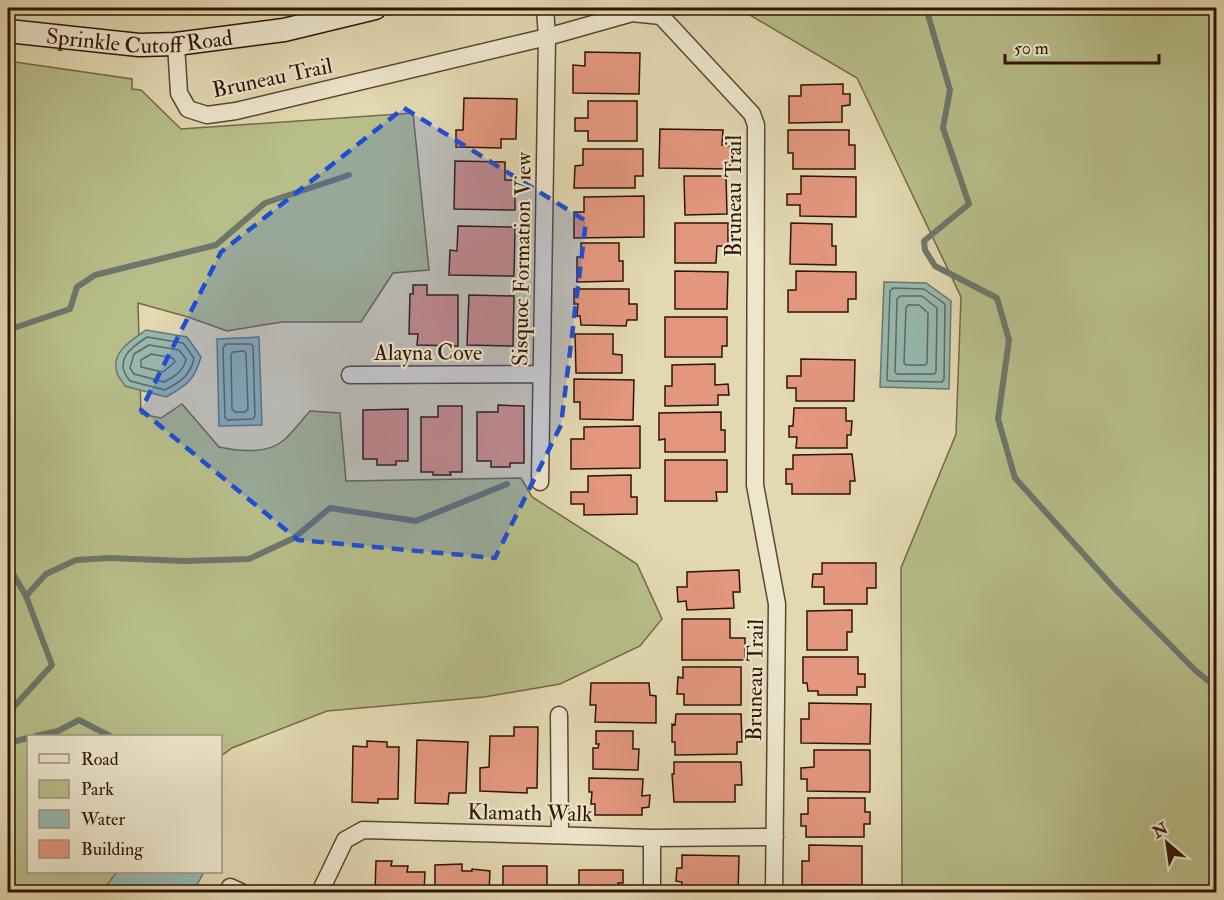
<svg xmlns="http://www.w3.org/2000/svg" width="1224" height="900" viewBox="0 0 1224 900" font-family="'IM FELL Double Pica',serif">
<style>
.green{fill:#b7be89;stroke:#746848;stroke-width:1.5}
.water{fill:#95b9b0;stroke:#6d776c;stroke-width:1.5}
.lines{fill:none;stroke-linecap:round;stroke-linejoin:round}
.shore{stroke:#64665b;stroke-width:1.5}
.stream{stroke:#6d776c;stroke-width:6}
.building{fill:#e3977e;stroke:#321306;stroke-width:1.5}
.street-casing{stroke:#5e4431;stroke-width:19}
.secondary-casing{stroke:#321306;stroke-width:25}
.street{stroke:#ece6cd;stroke-width:16}
.secondary{stroke:#ece6cd;stroke-width:22}
.marked{fill:#1d4ed8;fill-opacity:0.2;stroke:#1d4ed8;stroke-width:4.5;stroke-dasharray:12 8;stroke-linejoin:round}
.labels{text-anchor:middle;stroke-width:4.5;stroke-linejoin:round;paint-order:stroke}
.street-label{font-size:22px;fill:#321306;stroke:#ece6cd}
</style>
<rect width="100%" height="100%" fill="#e2d8b2"/>
<filter id="stains"><feTurbulence type="fractalNoise" baseFrequency=".00333" numOctaves="4"/><feColorMatrix values="0 0 0 0 .2 0 0 0 0 .09 0 0 0 0 .02 0 0 0 .5 -.17"/></filter>
<radialGradient id="worn" r=".72"><stop offset=".6" stop-color="#630" stop-opacity="0"/><stop offset="1" stop-color="#630" stop-opacity=".3"/></radialGradient>
<path class="green" d="M738,8H1216V892H902L901,568L956,434L961,297L857,78Z
M8,61L132,79V89L141,90L181,129L413,113L429,270L393,273L361,322H282L227,331L188,317L138,303L141,414L161,418L182,404L219,447C238,451 267,455 284,440C293,432 301,421 310,411L340,413L346,481L521,478L532,497L637,564L662,619L640,646L560,684L484,697L327,711L232,748L221,756L220,736H28V872H154V892H8Z"/>
<path class="water" d="M884,282L926,283L951,301L949,389L880,387Z
M146,330L187,337L201,357C194,381 187,385 166,397L125,386C123,382 118,377 117,373C110,352 132,340 146,330Z
M259,337L262,425L219,426L217,339Z
M117,872H204L193,892H107L106,886Z"/>
<g class="lines">
<path class="shore" d="M893,288L924,289L945,304L944,379L942,382L890,381L887,380L890,291Z
M900,296H922L937,308L936,372L934,374H897L895,372L897,299Z
M908,305H919L928,313L927,363L925,365H906L904,363L906,308Z
M147,337L183,343L194,358C191,375 180,382 165,390L130,381C113,361 130,348 147,337Z
M226,344H251L253,346L255,416L253,419L228,420L225,418L223,348Z
M149,345L179,350L186,359C184,371 174,377 164,382L134,374L130,368L134,354Z
M244,351L246,354L248,409L245,412H235L232,409L231,354L233,352Z
M151,354L173,358L175,362L163,372L141,367V360Z"/>
<path class="stream" d="M926,8L950,90L943,128L969,204L924,241L925,250L935,266L997,298L1009,340L998,419L1015,478L1116,590L1196,671L1216,687
M8,330L70,309L77,287L95,275L216,245L265,203L349,175
M8,565L26,596L52,665L8,713
M26,596L46,574L76,560L110,558L185,561L249,559L294,538L330,508L416,521L507,484
M36,736L58,731L79,720L110,736
M8,743L28,738"/>
</g>
<path class="building" d="M585,52L640,53L639,94L573,93V65L585,66Z
M843,84V94H850V105L842,106V122L789,123V96H801V85Z
M464,98L517,99L516,139H501V148L456,147V130H463Z
M588,101H637V141H588V131H575V118H588Z
M660,129L723,130L722,145L731,146L730,169L659,168Z
M788,130H849V145H855V169H793V153H788Z
M583,149H643V176H635V188H574L575,166L583,165Z
M455,161L505,162V180H515V210L454,209Z
M684,176H726L727,214L685,215Z
M801,176L856,177V217L800,216V205H787V194H801Z
M644,196V237L574,238V212H584V197Z
M675,223H728V246H717L716,263H675Z
M791,223L832,224V246H836V265L790,264Z
M458,226L515,227L514,276L449,275L450,250L457,251Z
M581,243H619V261H623V281L577,282V257H581Z
M675,271L728,272L727,309H675Z
M796,271L856,272V299H848V312H788V290H796Z
M413,285H427V295H458V346L417,345L418,334H409L410,294H413Z
M574,289H629V304H637V320H627L626,326L581,325L580,316H577L578,304H574Z
M469,295L514,296L513,346L467,345Z
M665,317H727V346H722V357H665Z
M575,334H613V354L622,355V373H576Z
M801,359L855,360L854,401H796V388H787V376H801Z
M715,364V385L728,384L729,395H718V405L665,406V386H672V365Z
M574,379L634,380L633,420L580,419V402H574Z
M498,405L524,406V463H510V467H491V461H477V412H498Z
M438,406H462V472H450L451,475H433V472H421V417H438Z
M794,408H846V421H852L851,435H847V448H796L797,437H789V426H793Z
M408,409V461H396V465H377V459H363V410Z
M721,412V430H725V452H665V439L659,440V413Z
M640,426V468L571,469V439H584V427Z
M852,454L855,481H850V494H792V484H786V469H793V455Z
M665,460H727V492H716L717,501H665Z
M631,475V497H637V514L584,515V504H571V492H588V476Z
M822,563H876V588H867V604H824V587H812L813,574H822Z
M739,570L740,592H733L734,608L687,610L686,601L678,602L677,587H687V572Z
M852,610V632H847V650H807V611Z
M682,619H730V638H745V660H682Z
M803,657H858V674H865V687H857V695H818V691H808L807,683H803Z
M683,667H741V705H684V694H677L678,677L683,678Z
M591,683H649L650,695L656,696V723L595,722L596,705H590Z
M809,703L871,704L870,744L801,743V719H809Z
M676,714H741L742,742H737V754L675,755V742H672V724L675,725Z
M514,727H538L537,788H527V793L480,791V768L489,767L490,736H514Z
M596,731H633V749H639L638,770L593,769V748H598L599,744H596Z
M417,740L468,742L466,793H449L448,804L415,803Z
M367,741L387,742V747H399L398,799H378V803L352,802L353,746L367,747Z
M814,750H870V792L807,791V779H801V768L814,767Z
M674,762H741L742,785H735V802H674L672,774H674Z
M589,778L643,779L642,796L650,795L649,807L642,808V815H595V804H591L592,792H589Z
M808,798H865V812H870V824H864V837H806V826H801V814H808Z
M809,845L862,846V885H802V861H809Z
M682,855L739,856L738,892H681L682,882L676,881L677,868H682Z
M376,861H392L391,866H408L407,872H425L424,892H375Z
M462,864V871H472V869L490,871L489,892H435V865Z
M503,866H547V892H503Z
M579,870H623V883H618L621,892H574V887H579Z
M813,891H856V892H813Z"/>
<g class="lines">
<g class="street-casing">
<path id="street" d="M176,44L179,93L188,109L207,115L236,111L547,37L632,13L661,16L752,114L756,125L755,485L777,604L774,892
M350,375L542,374
M540,482L547,37L545,8
M559,715L560,835
M652,838V892
M230,887L241,892
M320,892L345,840L363,830L652,838L775,837"/>
</g>
<g class="secondary-casing">
<g id="secondary">
<path id="s1" d="M8,31L139,45L176,44L284,30L375,8"/>
</g>
</g>
<use href="#street" class="street"/>
<use href="#secondary" class="secondary"/>
</g>
<path class="marked" d="M404,108L586,221L561,425L495,558L298,540L141,410L221,252Z"/>
<g class="labels">
<g class="street-label">
<text dy="8" stroke="none"><textPath href="#s1" startOffset="132">Sprinkle Cutoff Road</textPath></text>
<text transform="translate(272 77) rotate(-12)" y="8">Bruneau Trail</text>
<text transform="translate(733 196) rotate(-90)" y="8">Bruneau Trail</text>
<text transform="translate(521 259) rotate(-89)" y="8">Sisquoc Formation View</text>
<text x="428" y="360">Alayna Cove</text>
<text transform="translate(754 680) rotate(-89)" y="8">Bruneau Trail</text>
<text transform="translate(530 812) rotate(1)" y="8">Klamath Walk</text>
</g>
</g>
<rect width="1224" height="900" fill="none" stroke="#e2d8b2" stroke-width="30"/>
<rect x="9" y="9" width="1206" height="882" fill="none" stroke="#321306" stroke-width="3"/>
<rect x="15" y="15" width="1194" height="870" fill="none" stroke="#321306" stroke-width="1.5"/>
<rect x="27" y="735" width="195" height="138" fill="#ece6cd" stroke="#a2927d" stroke-width="1.5"/>
<rect x="39" y="754" width="30" height="9" fill="#ece6cd" stroke="#a2927d" stroke-width="1.5"/>
<text x="81" y="765" font-size="18" fill="#321306">Road</text>
<rect x="39" y="780" width="30" height="18" fill="#b7be89" stroke="#a2927d" stroke-width="1.5"/>
<text x="81" y="795" font-size="18" fill="#321306">Park</text>
<rect x="39" y="810" width="30" height="18" fill="#95b9b0" stroke="#a2927d" stroke-width="1.5"/>
<text x="81" y="825" font-size="18" fill="#321306">Water</text>
<rect x="39" y="840" width="30" height="18" fill="#e3977e" stroke="#a2927d" stroke-width="1.5"/>
<text x="81" y="855" font-size="18" fill="#321306">Building</text>
<g transform="translate(1167 843) rotate(331)" stroke="#ece6cd" stroke-width="4.5" paint-order="stroke">
<path d="M0-4.5L10 22L0 15L-10 22Z" fill="#321306"/>
<text y="-9" font-size="16" font-weight="bold" text-anchor="middle" fill="#321306">N</text>
</g>
<path d="M1005 54v9h154v-9" fill="none" stroke="#321306" stroke-width="3"/>
<text x="1014" y="54" font-size="18" fill="#321306" stroke="#ece6cd" stroke-width="4.5" paint-order="stroke">50 m</text>
<rect width="100%" height="100%" filter="url(#stains)"/>
<rect width="100%" height="100%" fill="url(#worn)"/>
</svg>
